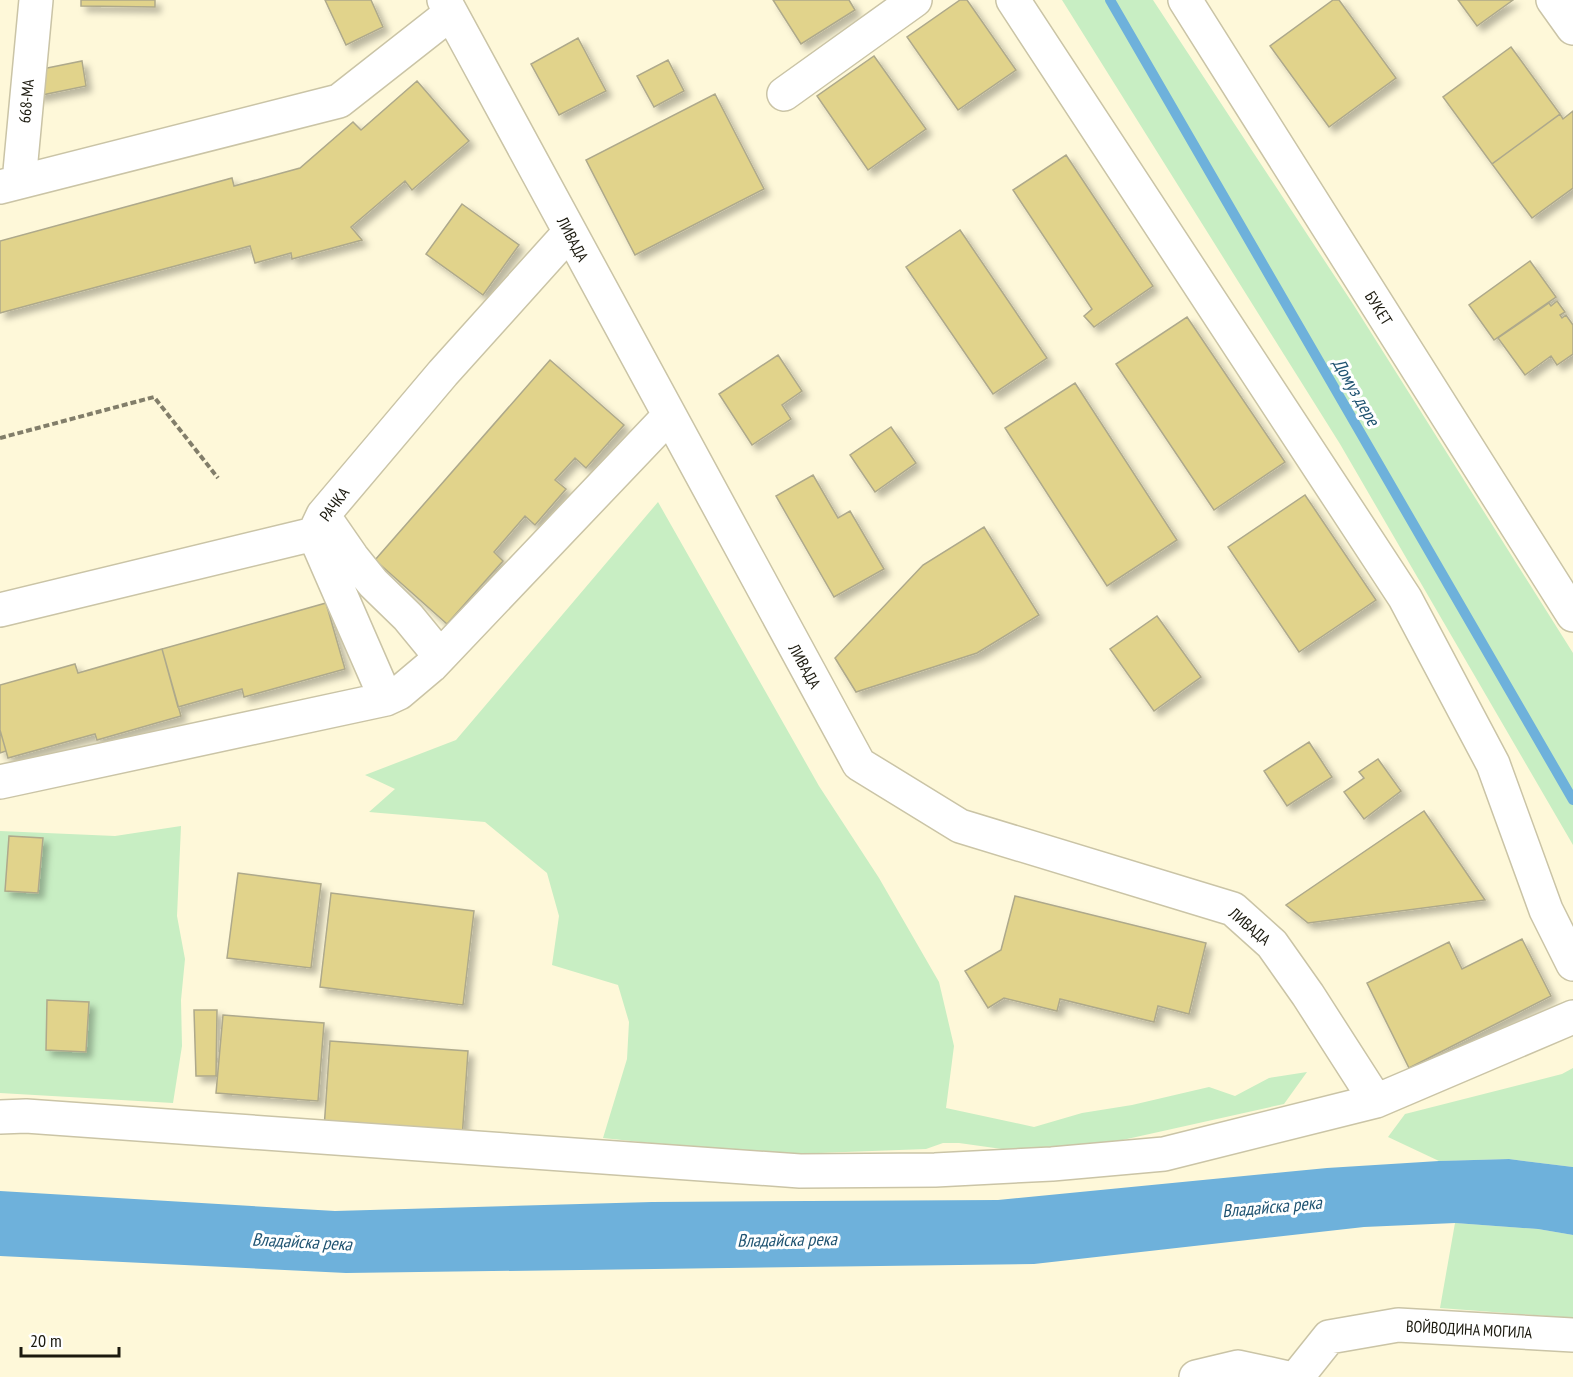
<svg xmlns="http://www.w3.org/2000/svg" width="1573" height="1377" viewBox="0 0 1573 1377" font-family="'PT Sans Narrow',sans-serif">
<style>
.green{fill:#c8eec3}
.water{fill:#6eb1db}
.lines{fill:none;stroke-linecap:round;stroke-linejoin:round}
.stream{stroke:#6eb1db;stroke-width:10}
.building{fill:#e1d38b;stroke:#aea98b;stroke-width:1.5;filter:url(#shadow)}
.minor-casing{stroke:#cac4a6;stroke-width:36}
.path{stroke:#827e6a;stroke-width:4;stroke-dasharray:6 3;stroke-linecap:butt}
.minor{stroke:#fff;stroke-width:33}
.labels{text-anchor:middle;stroke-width:6;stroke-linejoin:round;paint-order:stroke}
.street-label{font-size:16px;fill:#1b190e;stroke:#fff}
.water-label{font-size:18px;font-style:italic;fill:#1f5371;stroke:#fff}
</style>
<defs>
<filter id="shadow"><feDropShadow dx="5.5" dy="5.5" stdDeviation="3" flood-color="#0004"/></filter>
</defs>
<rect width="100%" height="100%" fill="#fef8d9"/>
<path class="green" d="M1062,0H1153L1353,304L1573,653V845L1340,444Z
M658,502L819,786L879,878L939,982L954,1046L946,1108L1034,1127L1082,1113L1132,1105L1209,1087L1235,1096L1269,1078L1307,1072L1284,1104L1100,1145L1038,1154L959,1143H943L926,1149L764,1155L603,1138L627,1059L629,1022L618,985L552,965L559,916L547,873L485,822L369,812L395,789L365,775L456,740Z
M181,826L177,916L185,959L181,1000L182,1046L173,1103L0,1093V831L115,836Z
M1573,1068V1167L1509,1159L1439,1161L1388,1137L1405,1114L1562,1074Z
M1455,1223L1538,1229L1573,1235V1318L1440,1308Z"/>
<path class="water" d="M1509,1159L1573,1167V1235L1538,1229L1455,1223L1364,1227L1034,1264L346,1273L0,1256V1191L335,1211L652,1202L998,1200L1327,1168L1439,1161Z"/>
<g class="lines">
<path class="stream" d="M1110,0L1573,800"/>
</g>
<path class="building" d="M81,0H155V7L81,6Z
M325,0H371L383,27L346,45Z
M773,0H849L855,10L801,44Z
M960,0H967L1016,70L958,110L907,37Z
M1333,0H1339L1396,78L1329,127L1270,46Z
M1458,0H1513L1477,26Z
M578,38L606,91L559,115L531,64Z
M1511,47L1560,114L1492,164L1443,97Z
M874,56L926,129L868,170L817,96Z
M668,60L684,91L654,107L637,76Z
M82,61L86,86L37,96L32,71Z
M417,81L469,141L412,190L405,181L351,227L362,240L292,259L291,253L255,263L250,246L0,313V241L232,178L234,186L300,168L353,122L361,130Z
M715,94L764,189L635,255L586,160Z
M1573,111V188L1532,218L1492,164L1560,114L1563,119Z
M1066,155L1153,286L1094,327L1084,316L1092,309L1013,190Z
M462,204L519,245L483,295L426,254Z
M960,230L1047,358L993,394L906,267Z
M1530,261L1556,297L1494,340L1469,305Z
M1557,301L1565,312L1560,315L1562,318L1566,315L1573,325V354L1557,365L1551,356L1525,375L1498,338L1549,303L1551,306Z
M1187,317L1285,462L1214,510L1116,364Z
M778,355L802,391L782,405L791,419L752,445L719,394Z
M550,360L624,425L586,468L575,458L555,480L566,489L535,525L525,516L494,552L503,561L447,624L375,560Z
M1075,383L1177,540L1107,586L1005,428Z
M891,427L916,463L875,492L850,455Z
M813,475L838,518L850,511L884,569L834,597L776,496Z
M1305,495L1376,600L1299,652L1228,547Z
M984,527L1039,615L977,653L856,692L835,658L923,565Z
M326,603L345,669L244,697L242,689L178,707L162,649Z
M1157,616L1201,677L1154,711L1110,649Z
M162,649L181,716L97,740L95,734L8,758L0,730V685L75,664L78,673Z
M0,730L6,751L0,753Z
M1309,742L1332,777L1287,806L1264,771Z
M1378,759L1401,791L1364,819L1344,792L1364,778L1359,772Z
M1424,811L1485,900L1308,923L1286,905Z
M9,836L43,838L38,893L5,891Z
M238,873L321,884L311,968L227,958Z
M331,893L474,911L463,1005L320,987Z
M1015,896L1206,943L1189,1014L1158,1006L1154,1022L1060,999L1057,1011L1004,998L988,1008L965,971L1001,950Z
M1522,939L1551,996L1409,1068L1367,983L1449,942L1462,969Z
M47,1000L89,1002L86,1052L46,1050Z
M194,1010H217L216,1076H196Z
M223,1015L324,1023L318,1101L216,1093Z
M330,1041L468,1051L462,1139L324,1129Z"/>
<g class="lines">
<g class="minor-casing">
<path id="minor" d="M444,0L859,764L960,826L1233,909L1272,944L1308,995L1376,1101
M1013,0L1405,598L1493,764L1546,910L1573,964
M1185,0L1573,615
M1553,0L1573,28
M784,94L915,0
M19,182L36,0
M0,187L339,101L451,13
M323,515L352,557L373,583L408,617L440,656
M314,534L386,699
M0,610L314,534L323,515L443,373L569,233
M0,782L386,699L399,693L431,666L669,416
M0,1117L26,1116L800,1171L935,1170L1052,1164L1164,1154L1376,1101L1573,1017
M1196,1377L1238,1367L1284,1377
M1297,1377L1329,1337L1398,1325L1573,1335"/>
</g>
<path class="path" d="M0,438L154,397L218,478"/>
<use href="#minor" class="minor"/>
</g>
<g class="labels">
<g class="street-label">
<text transform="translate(26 101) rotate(-85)" y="6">668-МА</text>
<text transform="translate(573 239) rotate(62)" y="6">ЛИВАДА</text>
<text transform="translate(1379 308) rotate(58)" y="6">БУКЕТ</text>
<text transform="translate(334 504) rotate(-53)" y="6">РАЧКА</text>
<text transform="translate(805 666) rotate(61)" y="6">ЛИВАДА</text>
<text transform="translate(1250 926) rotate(40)" y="6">ЛИВАДА</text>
<text transform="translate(1469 1329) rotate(3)" y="6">ВОЙВОДИНА МОГИЛА</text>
</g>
<g class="water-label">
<text transform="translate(1356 392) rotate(60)" y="6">Домуз дере</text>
<text transform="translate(1272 1207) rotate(-5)" y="6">Владайска река</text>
<text transform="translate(787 1240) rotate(-1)" y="6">Владайска река</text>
<text transform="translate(302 1242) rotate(3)" y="6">Владайска река</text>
</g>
</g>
<path d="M21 1347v9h98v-9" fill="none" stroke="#1b190e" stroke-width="3"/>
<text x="30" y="1347" font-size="18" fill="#1b190e" stroke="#ffffff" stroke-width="4.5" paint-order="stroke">20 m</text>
</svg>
